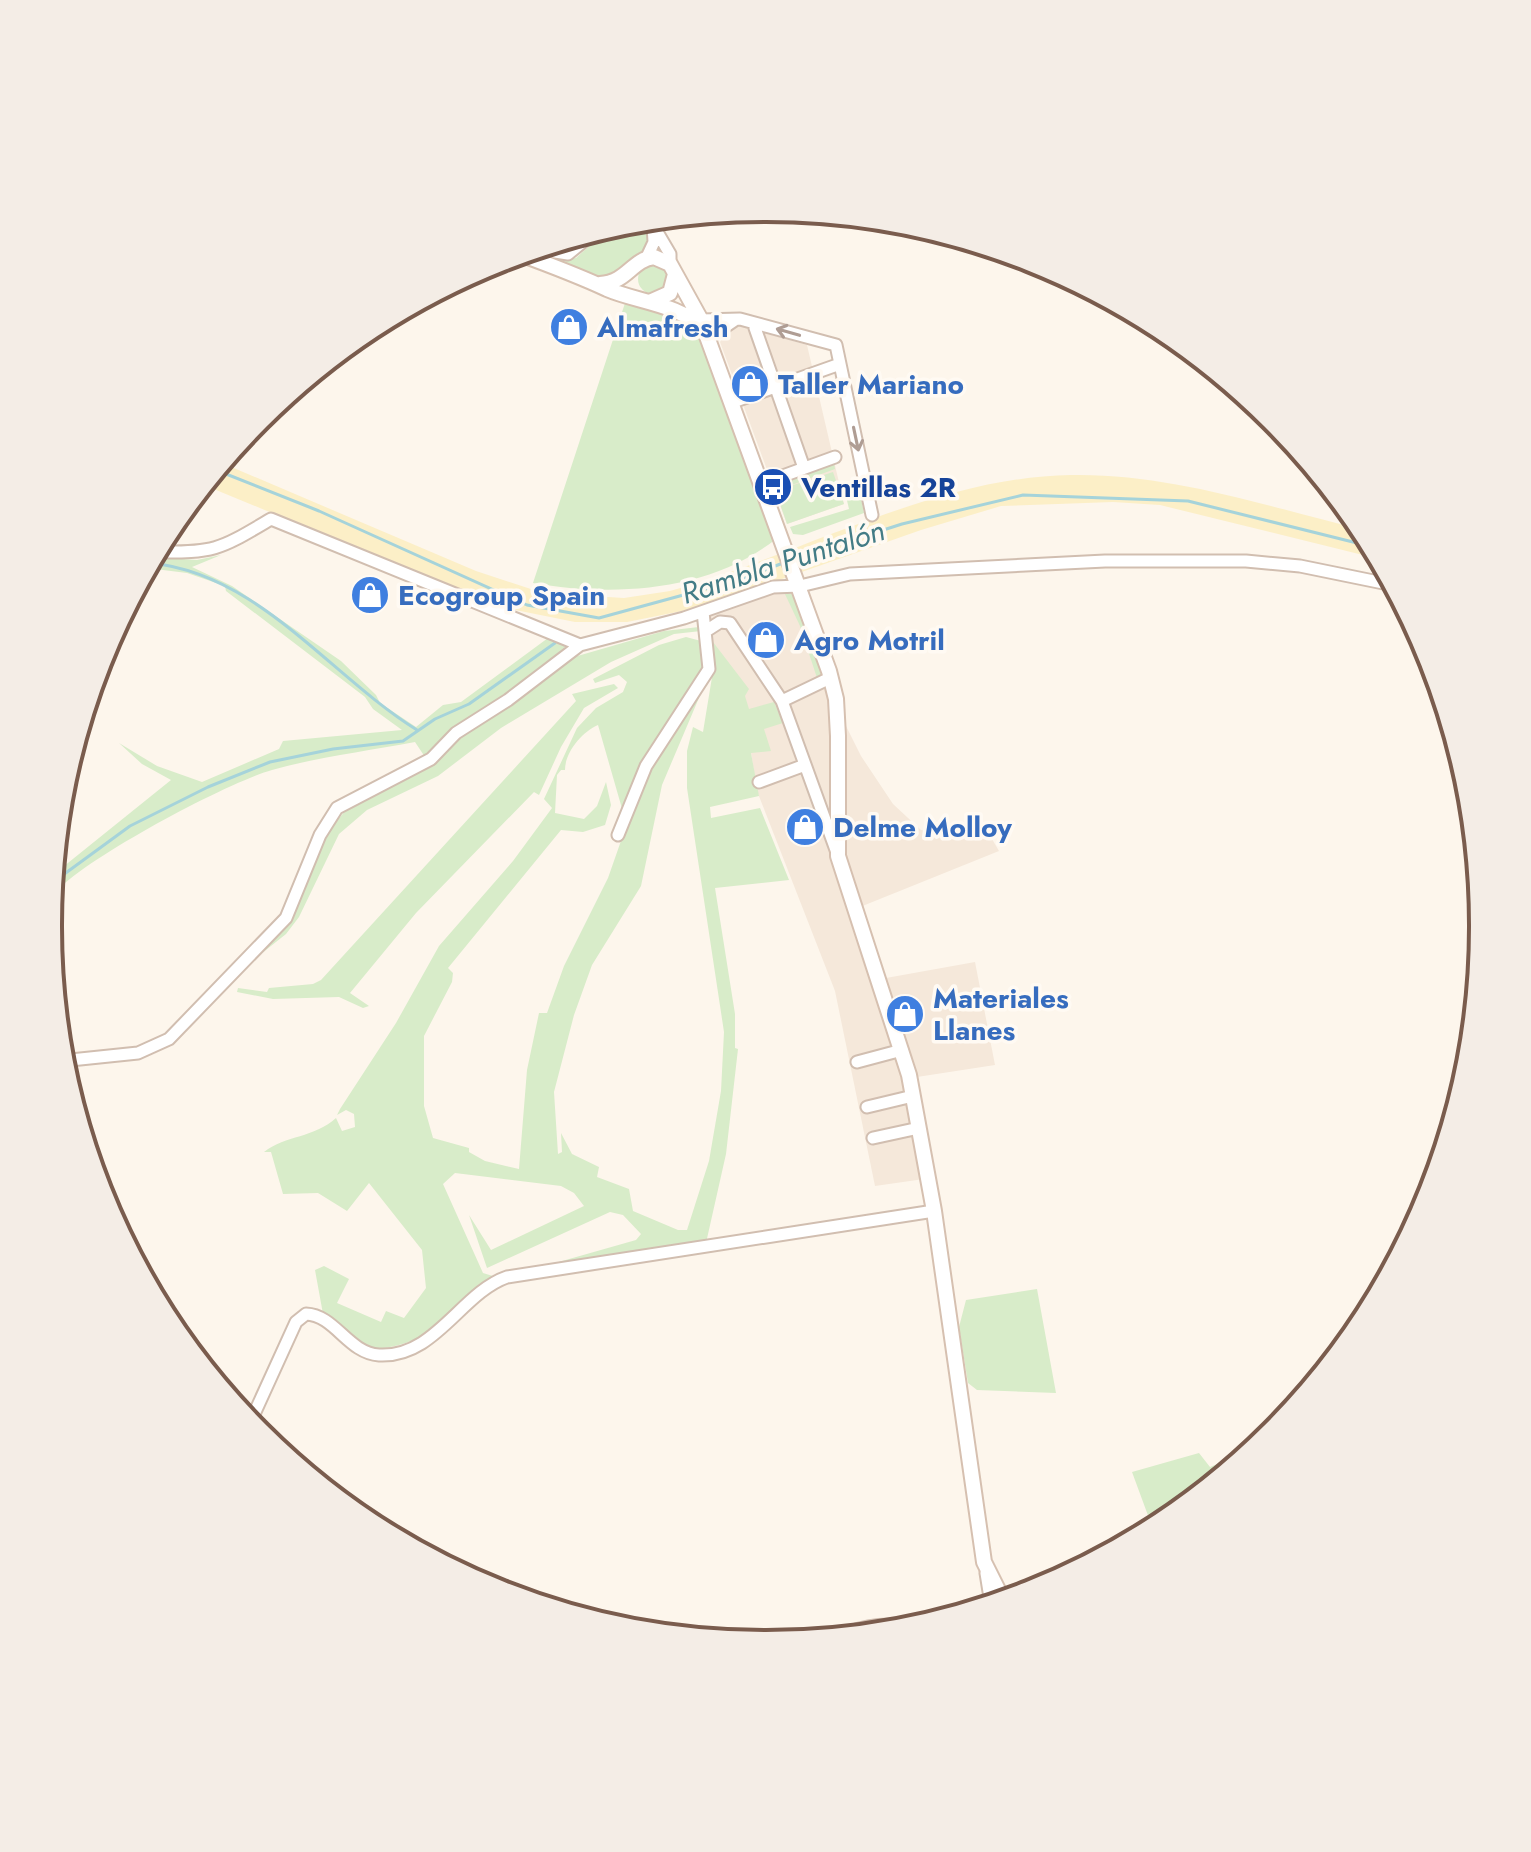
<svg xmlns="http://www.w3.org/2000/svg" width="1531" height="1852" viewBox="0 0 1531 1852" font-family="Jost,sans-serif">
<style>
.residential{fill:#f5e8da}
.green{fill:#d8ecc9}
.sand{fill:#fcefc7}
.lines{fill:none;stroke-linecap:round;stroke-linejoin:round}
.stream{stroke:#a5d3da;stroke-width:3}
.street-casing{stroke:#d1beb0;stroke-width:15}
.secondary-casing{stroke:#d6c0b0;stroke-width:18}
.street{stroke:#fff;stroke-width:11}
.secondary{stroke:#fff;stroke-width:14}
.oneway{stroke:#af9d94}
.labels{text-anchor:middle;stroke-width:7;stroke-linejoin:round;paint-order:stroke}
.shop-label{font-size:28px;font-weight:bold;fill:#366cbe;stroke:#fffaf3;text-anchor:start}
.transit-label{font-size:28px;font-weight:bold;fill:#164399;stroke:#fffaf3;text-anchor:start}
.water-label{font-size:30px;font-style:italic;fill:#437c86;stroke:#fffaf3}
.rim{fill:none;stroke:#7a5c4d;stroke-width:4}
</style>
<rect width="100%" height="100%" fill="#fdf6ec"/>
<path class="residential" d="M740,326L807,345L844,504L787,524L720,342L731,327Z
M775,593L793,594L831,696L861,756L893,804L921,830L992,839L999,851L860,907L886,978L975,962L995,1065L917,1077L924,1179L875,1186L835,991L757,791L750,746L704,616Z"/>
<path class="green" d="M644,220C659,253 624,267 601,281L554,261L576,258L610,227Z
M638 279a15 15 0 1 1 30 0a15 15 0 1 1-30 0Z
M626,300L689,321L700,335L776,539C709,592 613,597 533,583Z
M834,463L835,469L781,489L833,472L844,504L787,524L773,484Z
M859,489L864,513L803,535L793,534L790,527L849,509L845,492Z
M221,555L192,567L232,586L341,661L376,695L380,703L416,727L443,705L461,702L548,638L564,644L565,650L431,754L425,757L415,742C368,751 318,757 272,770C228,782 77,862 51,897L53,875L171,780L142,764L119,743L157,766L202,782L279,749L283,741L402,730L373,709L365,697L226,591L225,586L187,573L147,568L153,557L197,560Z
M784,592L797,596L824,676L817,678L800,626Z
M699,627L701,631L674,634L611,662L501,728L438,776L367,810L339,834L299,917L286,934L247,965L295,911L323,837L352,803L452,742L574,657L664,631Z
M686,637L701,641L705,669L623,812L598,725C582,732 565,752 565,770H561L557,775L555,813L584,819L597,806L606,782L611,805L605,825L583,832L561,830L448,968L453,973L452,982L424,1036V1106L433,1138L469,1148V1152L485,1161L519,1169L527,1070L539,1013H547L564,966L608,878L643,778L704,686L662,785L641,886L592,965L574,1015L554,1092L558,1154L562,1152L561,1133L572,1154L599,1167L597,1177L629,1189L633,1211L678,1230H687L709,1161L721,1091L724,1032L687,788V751L693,727L703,732L714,665L713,642L749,689L745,696L749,709L774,702L783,723L764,729L771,751L751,753L759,796L710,807L711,818L760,808L789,880L715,888L735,1014V1048L738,1049L726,1154L706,1243L534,1269L636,1240L641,1234L623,1215L610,1212L487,1268L469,1215L491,1250L584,1206L574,1193L561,1186L455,1173L443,1184L483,1273L496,1277C479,1285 471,1297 458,1309C431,1334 405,1349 368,1349L323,1314L315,1270L324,1266L349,1279L337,1303L381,1322L386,1311L404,1318L426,1288L422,1250L369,1183L347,1211L318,1193L283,1194L271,1152H264C286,1135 314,1138 336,1118L342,1131L355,1127L354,1114L346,1110L337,1115L340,1109L396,1023L439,946L513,861L552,808L544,799L577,728L596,708L623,692L627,682L619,675L595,683L593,679L659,645Z
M614,684L618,688L584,708L561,747L539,795L534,792L416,913L350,993L369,1006L363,1008L339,997L273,999L237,992L238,988L267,992L269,988L313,984L321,980L576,701L572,694Z
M1037,1289L1056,1393L977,1390L968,1383L959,1327L966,1300Z
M1255,1448L1164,1523L1153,1529L1132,1472L1199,1453L1210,1467Z"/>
<path class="sand" d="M222,463L476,571L543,593L624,598L670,591C801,555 934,477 1071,475C1170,473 1269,507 1364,530L1379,559L1160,505L1113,502L1001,506L921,530L702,607L627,622H575L500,607L204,485Z"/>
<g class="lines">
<path class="stream" d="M216,470L319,511L527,605L599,618L742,579L783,563
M793,559L902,524L1023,495L1188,501L1373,547
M150,563C258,573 330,676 417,730
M52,883L130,826L208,787L270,762L333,749L403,741L435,719L469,704L555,643"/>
<g class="street-casing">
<path id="street" d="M650,220L670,254V264
M536,249L568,254L596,231
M647,257L654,242L653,226
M701,320L740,319L836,345L872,515
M755,328L804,468
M707,339L735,320
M733,402L840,364
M769,481L835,457
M156,552C216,553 220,549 271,519L580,645
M706,631L720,622L730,623L782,701L836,850
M782,701L830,678
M759,782L805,765
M618,835L646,766L709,669L703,612
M61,1061L138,1053L169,1039L286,918L320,835L337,808L431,759L456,733L508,700L580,645L684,618L773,587L800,586L850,574L1105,561H1246L1300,566L1393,585
M857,1062L902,1050
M867,1107L913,1096
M873,1138L919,1128
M250,1423L296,1322L306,1314C335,1315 348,1353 379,1355C435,1358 461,1293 507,1277L934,1211
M986,1573L991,1604
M841,1636C867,1623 889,1624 918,1626"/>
</g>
<g class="secondary-casing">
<path id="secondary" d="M520,254C550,265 579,276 607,289C637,302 680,304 703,329
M600,284C628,282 631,260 654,257L670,264L701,320L829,671L836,699L838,736V856L909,1075L934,1211L984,1562L1003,1600
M652,301L670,293L675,274"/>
</g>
<use href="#street" class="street"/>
<use href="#secondary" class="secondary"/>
</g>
<defs><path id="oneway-shaft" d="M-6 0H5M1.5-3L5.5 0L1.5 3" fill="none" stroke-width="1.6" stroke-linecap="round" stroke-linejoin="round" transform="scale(2)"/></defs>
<g class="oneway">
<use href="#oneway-shaft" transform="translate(788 332) rotate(-164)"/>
<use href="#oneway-shaft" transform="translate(856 439) rotate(78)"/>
</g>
<defs>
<g id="shop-disc" transform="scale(2)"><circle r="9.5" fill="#3f7fe0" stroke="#fffaf3"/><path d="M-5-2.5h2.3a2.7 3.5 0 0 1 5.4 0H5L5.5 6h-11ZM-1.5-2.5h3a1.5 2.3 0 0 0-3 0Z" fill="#fff"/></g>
<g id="bus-disc" transform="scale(2)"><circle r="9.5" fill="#1a4fb4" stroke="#fffaf3"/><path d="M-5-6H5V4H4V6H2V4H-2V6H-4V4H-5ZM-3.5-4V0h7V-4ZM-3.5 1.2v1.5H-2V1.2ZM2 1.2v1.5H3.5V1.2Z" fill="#fff"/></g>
</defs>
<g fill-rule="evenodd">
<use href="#shop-disc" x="569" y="327"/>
<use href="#shop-disc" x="750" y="384"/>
<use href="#bus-disc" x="773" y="487"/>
<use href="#shop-disc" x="370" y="595"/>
<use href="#shop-disc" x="766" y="640"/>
<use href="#shop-disc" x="805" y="827"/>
<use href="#shop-disc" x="905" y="1014"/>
</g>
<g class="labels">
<g class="shop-label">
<text x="597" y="337">Almafresh</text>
<text x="778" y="394">Taller Mariano</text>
<text x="398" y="605">Ecogroup Spain</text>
<text x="794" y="650">Agro Motril</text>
<text x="833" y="837">Delme Molloy</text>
<text x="933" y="1008">Materiales<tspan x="933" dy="32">Llanes</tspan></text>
</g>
<g class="transit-label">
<text x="801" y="497">Ventillas 2R</text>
</g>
<g class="water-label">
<text transform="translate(783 562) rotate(-18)" y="10">Rambla Puntalón</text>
</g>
</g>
<path d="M0 0H1531V1852H0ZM765 222H766A703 703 0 0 1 1469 925V927A703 703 0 0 1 766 1630H765A703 703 0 0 1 62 927V925A703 703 0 0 1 765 222Z" fill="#f4ede6" fill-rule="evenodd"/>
<path class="rim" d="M765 222H766A703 703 0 0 1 1469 925V927A703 703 0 0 1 766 1630H765A703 703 0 0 1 62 927V925A703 703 0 0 1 765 222Z"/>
</svg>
